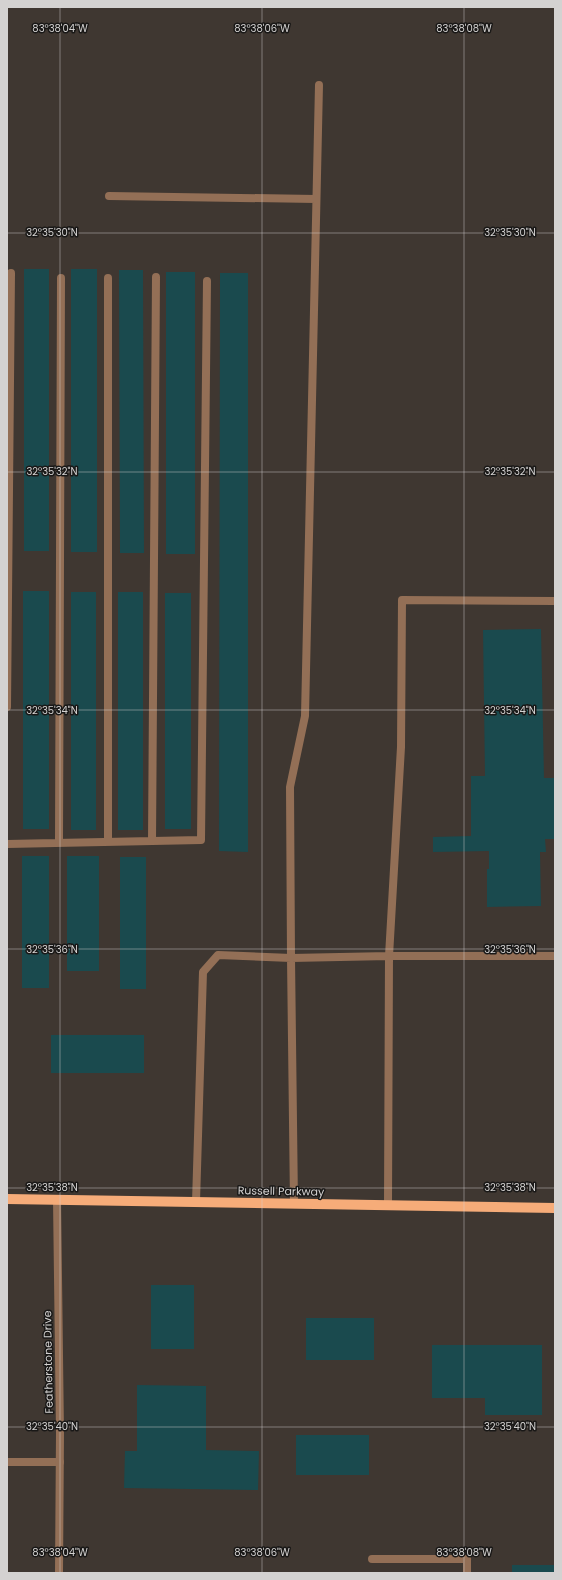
<svg xmlns="http://www.w3.org/2000/svg" width="562" height="1580" viewBox="0 0 562 1580" font-family="Poppins,sans-serif">
<style>
.built{fill:#3f3731}
.building{fill:#1a4a4e}
.lines{fill:none;stroke-linecap:round;stroke-linejoin:round}
.service{stroke:#936f56;stroke-width:8}
.minor{stroke:#936f56;stroke-width:8}
.primary{stroke:#f6ac79;stroke-width:10}
.ticks{fill:none;stroke:#d4d2d1;stroke-width:1;stroke-opacity:0.45}
.labels{text-anchor:middle;stroke-width:3;stroke-linejoin:round;paint-order:stroke}
.street-label{font-size:11px;fill:#d4d2d1;stroke:#191817}
.ticks-label{font-size:10px;text-anchor:middle;fill:#d4d2d1;stroke:#191817;stroke-width:3;stroke-linejoin:round;paint-order:stroke}
</style>
<rect width="100%" height="100%" fill="#322f2e"/>
<path class="built" d="M7,7H555V1573H7Z"/>
<path class="building" d="M24,269H49V551H24Z
M71,269H97V552H71Z
M119,270H143L144,553H120Z
M166,272H195V554H166Z
M220,273H248V852L219,851Z
M23,591H49V829H23Z
M71,592H96V830H71Z
M118,592H143V830H118Z
M165,593H191V829H165Z
M541,629L544,778H555V839H545L546,852H540L541,906L487,907V869H489V851L433,852V837L471,836V776H485L483,630Z
M22,856H49V988H22Z
M67,856H99V971H67Z
M120,857H146V989H120Z
M51,1035H144V1073H51Z
M151,1285H194V1349H151Z
M306,1318H374V1360H306Z
M432,1345H542V1415H485V1398H432Z
M137,1385L206,1386V1450L259,1451L258,1490L124,1488L125,1451H137Z
M296,1435H369V1475H296Z
M512,1565H555V1573H512Z"/>
<g class="lines">
<path class="service" d="M109,196L316,199
M7,707L11,273
M152,841L156,277
M108,842V278
M59,843L61,278
M7,844L201,840L207,281
M196,1202L203,972L218,955L291,958L290,787L305,716L319,85
M294,1203L291,958L389,956L401,747L402,600L555,601
M388,1205L389,956H555
M7,1462H60
M372,1559H467V1573"/>
<path class="minor" d="M57,1199L60,1433L59,1573"/>
<path class="primary" d="M7,1199L555,1208"/>
</g>
<path class="ticks" d="M60,7V1573M262,7V1573M464,7V1573M7,233H555M7,472H555M7,710H555M7,949H555M7,1188H555M7,1427H555"/>
<g class="labels">
<g class="street-label">
<text transform="translate(281 1191) rotate(1)" y="4">Russell Parkway</text>
<text transform="translate(48 1362) rotate(-91)" y="4">Featherstone Drive</text>
</g>
</g>
<g class="ticks-label">
<text x="60" y="32">83°38'04"W</text>
<text x="262" y="32">83°38'06"W</text>
<text x="464" y="32">83°38'08"W</text>
<text x="510" y="236">32°35'30"N</text>
<text x="52" y="236">32°35'30"N</text>
<text x="510" y="475">32°35'32"N</text>
<text x="52" y="475">32°35'32"N</text>
<text x="52" y="714">32°35'34"N</text>
<text x="510" y="714">32°35'34"N</text>
<text x="52" y="953">32°35'36"N</text>
<text x="510" y="953">32°35'36"N</text>
<text x="510" y="1191">32°35'38"N</text>
<text x="52" y="1191">32°35'38"N</text>
<text x="510" y="1430">32°35'40"N</text>
<text x="52" y="1430">32°35'40"N</text>
<text x="60" y="1556">83°38'04"W</text>
<text x="262" y="1556">83°38'06"W</text>
<text x="464" y="1556">83°38'08"W</text>
</g>
<rect width="562" height="1580" fill="none" stroke="#d4d2d1" stroke-width="16"/>
</svg>
